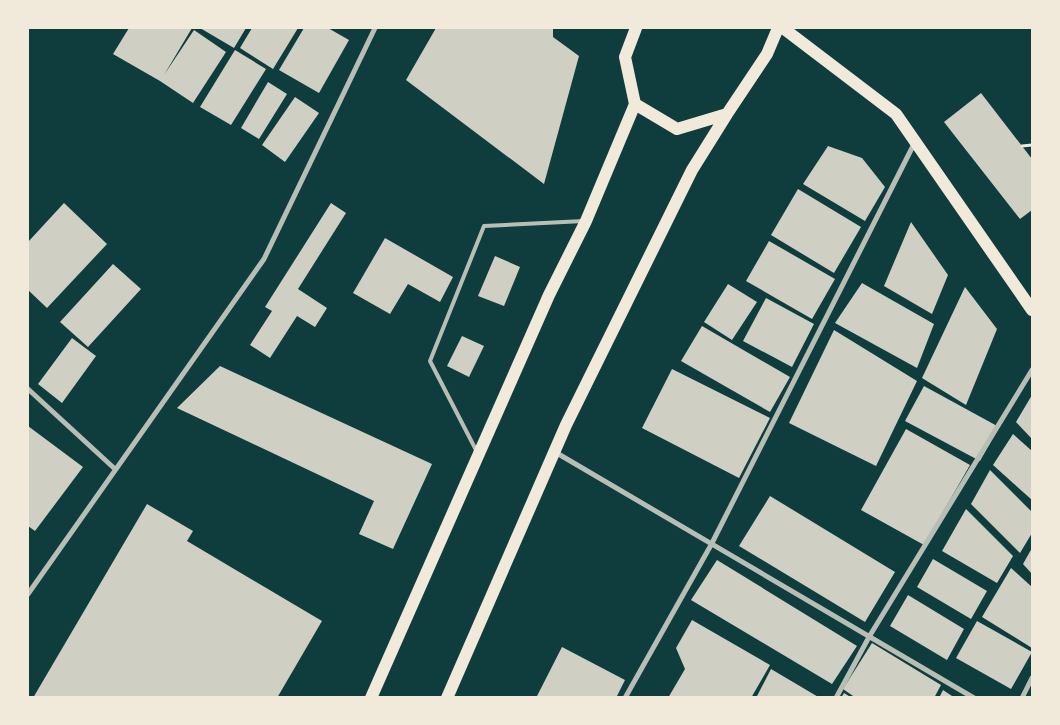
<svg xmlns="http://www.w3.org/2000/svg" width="1060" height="725" viewBox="0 0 1060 725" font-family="'DM Sans',sans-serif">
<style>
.building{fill:#cfcfc3}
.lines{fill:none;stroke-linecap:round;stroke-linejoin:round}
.path{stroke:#f1e9da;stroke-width:3}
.service{stroke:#b8beb3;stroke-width:4}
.minor{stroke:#b8beb3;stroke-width:5}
.primary{stroke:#f1e9da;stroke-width:12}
</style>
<rect width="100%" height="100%" fill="#0f3d3e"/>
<path class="building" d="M129,28H192L164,75L194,30L226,52L193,103L160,81L113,54Z
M200,28H246L234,48Z
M252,28H298L273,69L240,48Z
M304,28H328L349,40L319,93L279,70Z
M436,28H553V37L579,56L544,184L406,80Z
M235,50L266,69L231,125L200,107Z
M268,82L287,94L259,139L241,128Z
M981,93L1032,159V210L1020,219L944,122Z
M295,97L319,113L285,162L262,145Z
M828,146L862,158L885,187L865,221L803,184Z
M798,189L861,227L834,273L771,235Z
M64,203L107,244L47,308L28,290V242Z
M331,203L346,213L298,289L327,308L315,327L297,316L270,358L250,345L272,311L265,307Z
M911,222L948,275L932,314L884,286Z
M385,238L453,277L440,302L408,284L390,314L353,293Z
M769,241L835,279L812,319L746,281Z
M495,256L520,267L504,306L478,296Z
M113,264L141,289L88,347L60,322Z
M862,283L934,324L917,368L835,323Z
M728,284L757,302L732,340L704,322Z
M965,287L997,329L966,405L922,378Z
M766,298L814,324L792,367L743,341Z
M702,326L790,377L770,412L681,361Z
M834,330L917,381L876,466L789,423Z
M462,336L484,346L469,377L447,366Z
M72,338L96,356L62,403L38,384Z
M220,366L432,464L393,549L359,534L374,501L177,408Z
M672,369L770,418L739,478L642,428Z
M924,386L999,427L980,461L905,421Z
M1032,395V439L1016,422Z
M28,426L83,467L35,531L28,526Z
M906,429L970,465L924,545L861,510Z
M1013,434L1032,451V500L993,465Z
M990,470L1032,512V533L1020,553L971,504Z
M770,496L895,572L865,622L739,546Z
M147,504L193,531L187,541L322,621L277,698H33Z
M966,509L1013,556L997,583L942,551Z
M1032,548V574L1023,564Z
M933,559L987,591L971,619L917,587Z
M717,560L857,646L832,684L691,600Z
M1011,568L1032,587V648L982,617Z
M908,595L964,629L947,660L890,626Z
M692,620L770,665L751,698H668L685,669L676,648Z
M977,621L1032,652L1011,689L956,658Z
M872,643L941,685L934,698H856L843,689Z
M562,647L625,680L616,698H536Z
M771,669L820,698H756Z
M943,690L955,698H939Z
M844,693L852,698H841Z"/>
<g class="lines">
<path class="path" d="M1022,146L1032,145"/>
<path class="service" d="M476,450L430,361L484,226L584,221"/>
<path class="minor" d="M28,389L115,469
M555,452L974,698
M28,594L264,259L375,28
M625,698L711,545L915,142
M836,698L869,637L1032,370
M1022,698L1032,678"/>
<path class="primary" d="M636,28L625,57L635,104L677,129L727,114L767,54L778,28
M783,28L896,114L1032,310
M371,698L549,295L586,221L635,104
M447,698L566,425L692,170L727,114"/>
</g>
<rect width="1060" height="725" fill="none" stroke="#f1e9da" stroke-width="58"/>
</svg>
